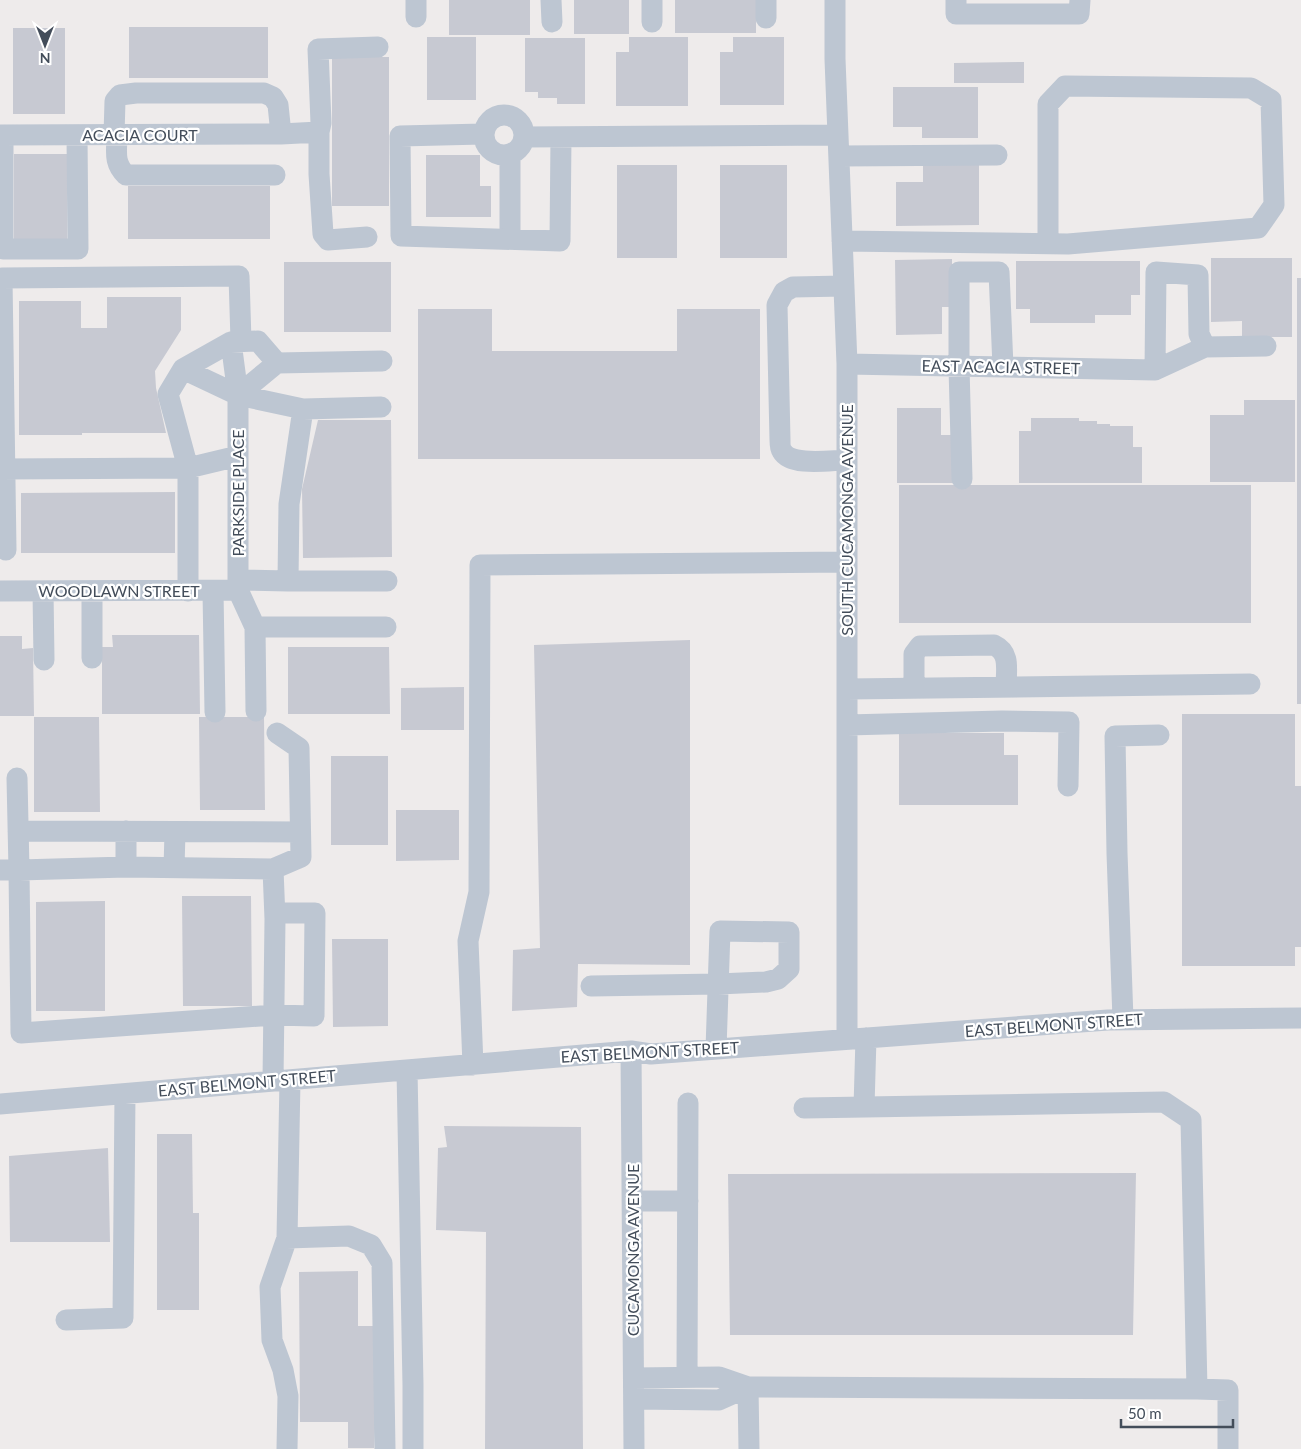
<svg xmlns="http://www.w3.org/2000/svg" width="1301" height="1449" viewBox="0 0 1301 1449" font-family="Lato,sans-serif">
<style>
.building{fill:#c7c9d2}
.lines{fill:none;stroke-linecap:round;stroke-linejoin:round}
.minor{stroke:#bdc6d2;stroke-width:21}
.labels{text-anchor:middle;stroke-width:4.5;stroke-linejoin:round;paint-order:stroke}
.street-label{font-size:16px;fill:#434d5a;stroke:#fff}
</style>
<rect width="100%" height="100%" fill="#eeebeb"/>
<path class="building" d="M449,0H530V35H449Z
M574,0H629V34H574Z
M675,0H756V33H675Z
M129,27H268V78H129Z
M13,28H65V114H13Z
M427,37H476V100H427Z
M629,37H688V106H616V52H629Z
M733,37H784V105H720V52H733Z
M525,38H585V104H557V98H538V92H525Z
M332,57H389V206H332Z
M1024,62V83H954V63Z
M893,87H978V138H922V127H893Z
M14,154H67V240H14Z
M426,155H480V186H491V217H426Z
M923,164H979V225L896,226V182H923Z
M617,165H677V258H617Z
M720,165H787V258H720Z
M128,186H270V239H128Z
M1211,258H1292V337H1242V321L1211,322Z
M952,259V307H942V334L896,335L895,260Z
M1016,261H1140V295H1131V315H1095V323H1030V309H1016Z
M284,262H391V332H284Z
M1297,278H1301V704H1297Z
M107,297H181V330L155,371L156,388L166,433H82V435H19V301H81V328H107Z
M418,309H492V351H677V309H760V459H418Z
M1244,400H1295V482H1210V415H1244Z
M897,408H941V435H955V483H897Z
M1031,418H1079V421H1097V424H1110V426H1133V447H1142V483H1019V431H1031Z
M318,420H391L392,557L303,558L302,489Z
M899,485H1251V623H899Z
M175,492V553H21V493Z
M112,635H199L200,714H102V647H113Z
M0,636H22V649L33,648L34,716H0Z
M690,640V965L578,964L577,1007L512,1011L513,950L540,948L534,645Z
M288,647H389L390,714H288Z
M464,687V730H401V688Z
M1182,714H1295V786H1301V947H1295V966H1182Z
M34,717H99L100,812H34Z
M199,717H264L265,810H200Z
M899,733H1004V755H1018V805H899Z
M331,756H388V845H331Z
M396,810H459V860L396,861Z
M182,896H251L252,1006H183Z
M105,901V1011H36V902Z
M332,939H388V1026L333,1027Z
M444,1126L581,1127L583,1449H485L486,1232L436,1230L438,1148L447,1147Z
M157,1134H192L193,1213H199V1310H157Z
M108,1148L110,1242H10L9,1156Z
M1136,1173L1133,1335H730L728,1174Z
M358,1271V1326H380L374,1448H348V1422H300L299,1272Z"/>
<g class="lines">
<path class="minor" d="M416,0V17
M551,0L552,22
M652,0V22
M766,0V18
M835,0V59L847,364V1039
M956,0V14H1079L1080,0
M484 135a20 20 0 1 1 40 0a20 20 0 1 1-40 0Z
M483,134L400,136L401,236L560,241L561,137
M0,135L281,134L319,132
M3,135V249H78L77,135
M114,135L115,101L120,95L136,93H264L273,97L278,105L281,134
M117,135C117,151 113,162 126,175H275
M524,137L838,135
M510,154V239
M839,156L997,155
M367,237L328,240L323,234L319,174V132L321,123L318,49L378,47
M842,241L1068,244L1258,228L1274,205L1271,100L1251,88L1065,86L1048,104V244
M844,286L793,287L784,292L777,305L780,440C780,443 780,448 782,451C791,467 831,460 847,460
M231,342L238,395V590L255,627H386
M847,364L1155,370L1205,347
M183,369L238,395L303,409L381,407
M1155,370L1156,272L1198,275L1199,334L1205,347L1266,346
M238,395L277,363L382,361
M303,409L289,504L288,581H387
M0,469L188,468L168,394L183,369L231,342L258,341L277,363
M962,479L959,367V272H999L1003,367
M6,550L2,278L239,276L241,341
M238,580L288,581
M0,591L238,590
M43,591L44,660
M92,591V658
M188,591V468L238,456
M213,591L215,712
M255,627L256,711
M914,688V654L920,646L994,645C1011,653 1006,670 1006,687
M847,689L1250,684
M847,725L1002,721L1069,722L1068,786
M18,831L300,832
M126,831V867
M174,868L175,832
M273,869L126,867L19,870L21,1033L274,1015L314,1016L315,913H275
M0,870H19L17,778
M591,986L718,984L766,982L778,979L789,969V932L720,931L716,1049
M1123,1019L1117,853L1115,736L1159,735
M631,1051L634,1449
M473,1065L468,941L479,892L480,565L847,562
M407,1070L413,1385V1449
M273,1081L275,919L273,869L301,857L299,748L277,733
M0,1104L631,1051L651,1054L1108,1020L1301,1018
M864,1107L866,1038
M804,1108L1164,1102L1191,1120L1197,1389L1228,1390V1449
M632,1201H688
M287,1238L349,1236L371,1245L382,1263L385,1449
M66,1320L123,1318L125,1094
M687,1377L688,1103
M634,1378L719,1377L748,1387L719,1400L634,1399
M287,1449L288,1396L283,1370L272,1340L270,1287L287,1238L290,1080
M749,1449L748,1387L1197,1389"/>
</g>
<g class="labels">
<g class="street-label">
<text x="140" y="141">ACACIA COURT</text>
<text transform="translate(1001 367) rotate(1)" y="6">EAST ACACIA STREET</text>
<text transform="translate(238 493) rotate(-90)" y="6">PARKSIDE PLACE</text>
<text transform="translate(847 520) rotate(-90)" y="6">SOUTH CUCAMONGA AVENUE</text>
<text x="119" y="597">WOODLAWN STREET</text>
<text transform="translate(1054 1025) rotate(-4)" y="6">EAST BELMONT STREET</text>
<text transform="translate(650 1052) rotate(-3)" y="6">EAST BELMONT STREET</text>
<text transform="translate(247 1083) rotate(-5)" y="6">EAST BELMONT STREET</text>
<text transform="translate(633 1250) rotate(-90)" y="6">CUCAMONGA AVENUE</text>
</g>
</g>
<g transform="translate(45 45) rotate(180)" stroke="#ffffff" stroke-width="4" paint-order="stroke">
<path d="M0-4L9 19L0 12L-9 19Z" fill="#434d5a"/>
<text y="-8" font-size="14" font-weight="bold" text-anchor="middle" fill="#434d5a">N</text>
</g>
<path d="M1121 1419v8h112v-8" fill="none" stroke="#434d5a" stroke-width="2.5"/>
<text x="1128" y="1419" font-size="15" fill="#434d5a" stroke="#ffffff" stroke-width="4" paint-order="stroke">50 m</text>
</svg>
